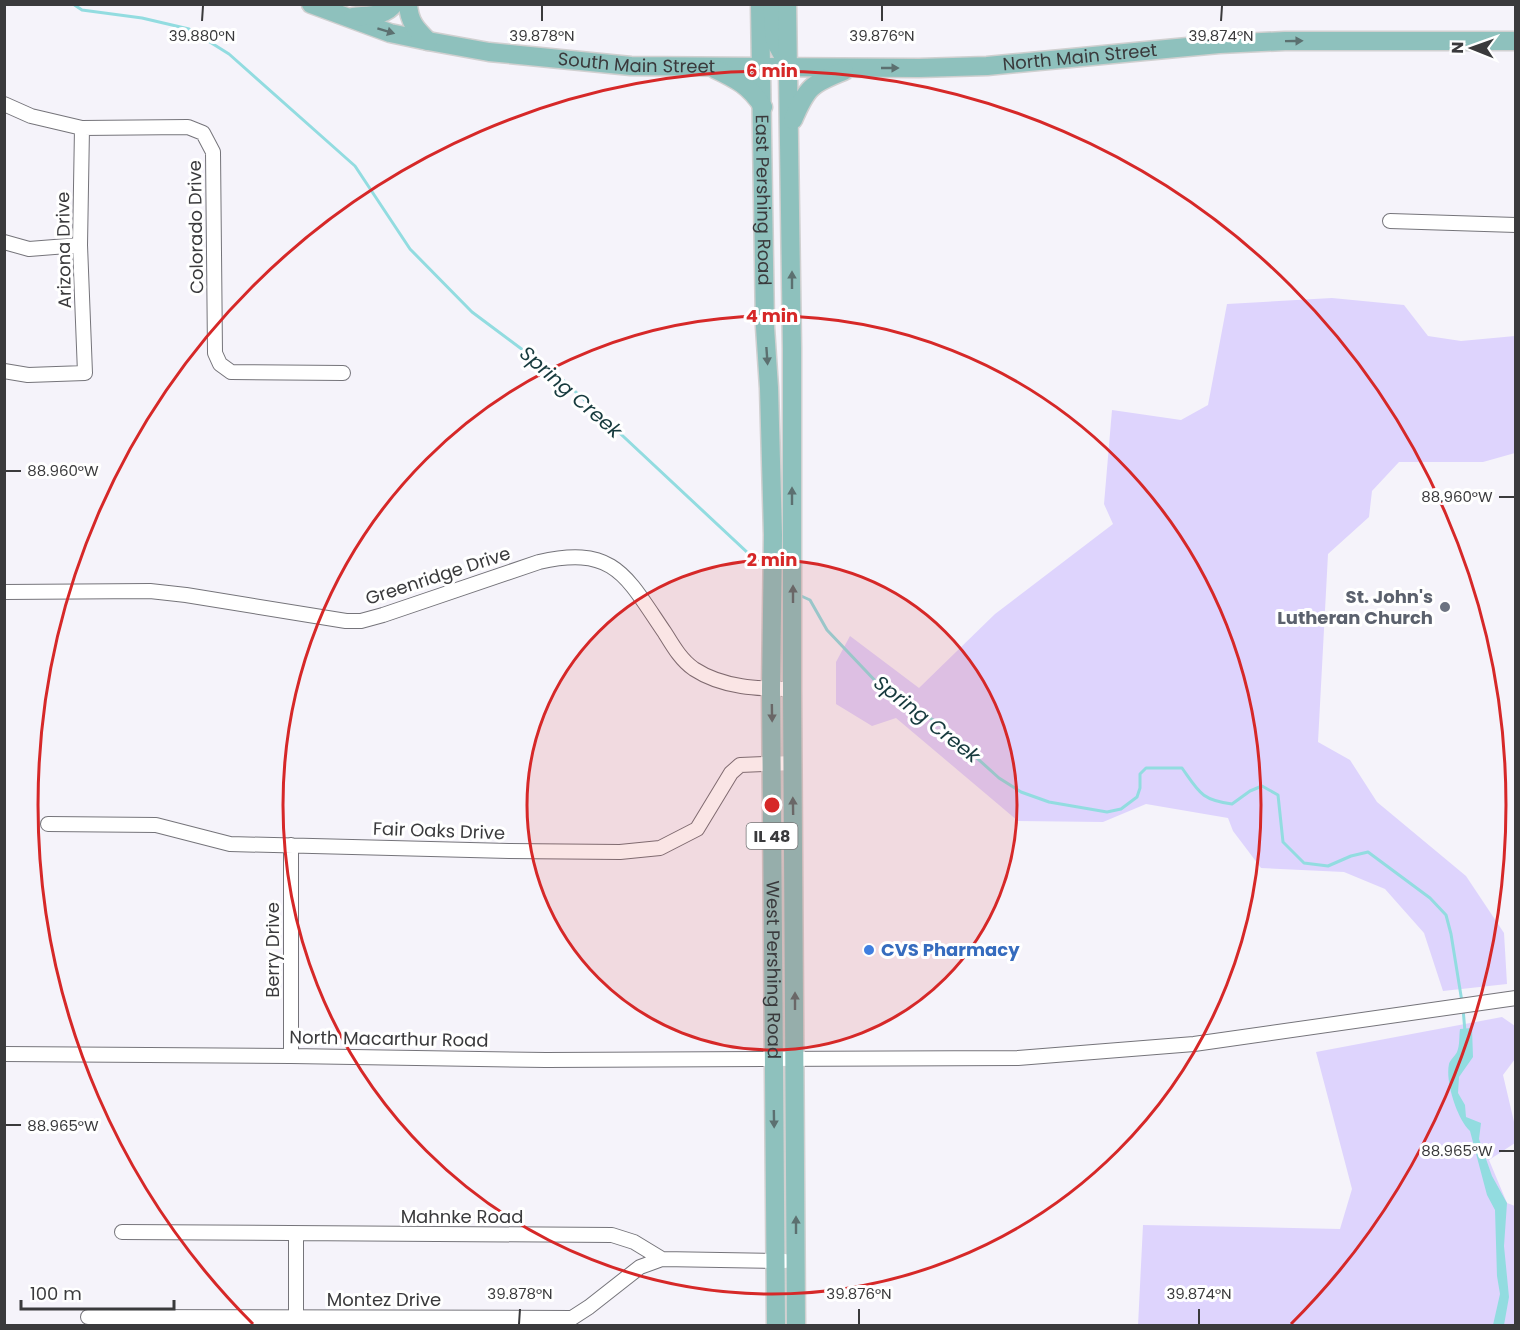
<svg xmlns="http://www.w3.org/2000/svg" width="1520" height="1330" viewBox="0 0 1520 1330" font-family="Poppins,sans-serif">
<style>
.green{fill:#ded4fd}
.water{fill:#92dce0}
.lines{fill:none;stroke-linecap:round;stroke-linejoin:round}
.stream{stroke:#92dce0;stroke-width:3}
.minor-casing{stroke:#75747a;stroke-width:16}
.major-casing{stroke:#d0d0d0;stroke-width:21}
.minor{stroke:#fff;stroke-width:14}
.major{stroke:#8ec1bd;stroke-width:18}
.oneway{fill:#5c7070}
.ticks{fill:none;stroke:#3a3a3c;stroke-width:2}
.ring{fill:none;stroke:#d62828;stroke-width:3}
.worship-dot{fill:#6b7280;stroke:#fff;stroke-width:2}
.shop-dot{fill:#3f7fe0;stroke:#fff;stroke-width:2}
.labels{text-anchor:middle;stroke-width:6;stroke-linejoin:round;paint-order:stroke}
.shield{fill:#fff;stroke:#757576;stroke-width:1.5}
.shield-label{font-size:16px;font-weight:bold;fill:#3a3a3c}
.street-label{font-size:18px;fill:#3a3a3c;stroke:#fff}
.worship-label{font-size:18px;font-weight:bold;fill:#5b616d;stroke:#fff;text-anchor:end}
.shop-label{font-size:18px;font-weight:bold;fill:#366cbe;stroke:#fff;text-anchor:start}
.water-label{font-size:20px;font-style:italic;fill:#163a3d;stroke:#fff}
.ticks-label{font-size:15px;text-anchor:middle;fill:#3a3a3c;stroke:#fff;stroke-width:6;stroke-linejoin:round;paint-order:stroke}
.centre{fill:#d62828;stroke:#fff;stroke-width:3}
.ring-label{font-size:18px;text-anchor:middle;font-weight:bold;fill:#d62828;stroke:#fff;stroke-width:6;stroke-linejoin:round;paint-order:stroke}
</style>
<rect width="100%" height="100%" fill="#f5f3fa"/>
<path class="green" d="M1332,298L1404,305L1428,336L1461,341L1515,336V453L1483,462H1399L1372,491L1369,517L1328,554L1318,742L1350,760L1377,802L1466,876L1504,933L1507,984L1443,991L1424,933L1385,889L1344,872L1261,868L1233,831L1228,818L1146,804L1103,822L1018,821L896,718L872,726L836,704V662L850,636L919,688L995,614L1113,524L1104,504L1112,410L1181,420L1208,405L1227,304Z
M1502,1017L1515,1026V1059L1503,1075L1515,1126V1143L1489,1160L1507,1203L1515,1206V1325L1138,1326L1143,1225L1340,1229L1352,1189L1316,1052Z"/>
<path class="water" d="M1472,1028L1473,1057L1459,1077L1458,1093L1465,1105L1466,1117L1481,1123L1479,1139L1492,1176L1507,1203L1504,1246L1509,1297L1504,1325H1493L1500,1294L1497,1276L1495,1210L1487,1195L1470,1131C1457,1119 1445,1081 1449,1064C1450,1060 1455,1056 1457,1052C1460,1045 1459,1036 1460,1029Z"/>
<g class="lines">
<path class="stream" d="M73,4L82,10L142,18L189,29L229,54L355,166L410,249L472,312L563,380L765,569
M799,595L810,600L827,630L883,689L938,723L999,778L1021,792L1049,802L1107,812L1121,809L1137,797L1140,788V774L1146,768H1182C1199,792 1201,800 1232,804L1250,791L1262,786L1278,795L1283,842L1304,863L1328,866L1351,856L1368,852L1430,898L1446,915L1451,934L1462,1002
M1463,1008L1465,1032"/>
<g class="minor-casing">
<path id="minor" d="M4,104L31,116L82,128L188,127L203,133L213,152L215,353L220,364L231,372L343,373
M1390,221L1516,225
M4,242L29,249L80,245
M4,371L28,375L85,373L80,245L82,128
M4,592L150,591L186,595L346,621H361L383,615L539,562C615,545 626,576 665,633C673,646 681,660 694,669C723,688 759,689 792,689
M48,824L156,825L230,844L509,851L620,852L660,848L697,829L731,773L740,765L793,763
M291,845V1056
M4,1054L291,1056L546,1060L1018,1058L1194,1044L1516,998
M122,1232L612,1235L634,1242L662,1259L785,1261
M296,1234V1325
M88,1317L572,1318L589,1307L640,1267L662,1259"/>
</g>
<g class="major-casing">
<g id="major">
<path id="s1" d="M311,4L390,33L428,41L489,52L631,66L919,68L987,66L1219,44L1285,41H1516"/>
<path d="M408,4C409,22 416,29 428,41"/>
<path id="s2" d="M760,4L765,327L769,388L773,535L771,689L776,1326"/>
<path d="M772,4L775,41L787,63"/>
<path d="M787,4L792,349V692L796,1326"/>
<path d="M353,17C367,15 385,17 394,4"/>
<path d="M715,69C736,79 750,86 763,107"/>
<path d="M793,120C807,87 811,84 844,71"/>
</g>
</g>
<use href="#minor" class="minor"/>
<use href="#major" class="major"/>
</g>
<defs><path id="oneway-solid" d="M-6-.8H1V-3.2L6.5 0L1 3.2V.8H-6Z" transform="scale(1.5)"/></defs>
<g class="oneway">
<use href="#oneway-solid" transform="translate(386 31) rotate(17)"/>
<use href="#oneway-solid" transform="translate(1294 41) rotate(-1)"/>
<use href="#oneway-solid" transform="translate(890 68)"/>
<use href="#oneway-solid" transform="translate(792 280) rotate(-90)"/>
<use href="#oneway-solid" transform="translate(767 356) rotate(86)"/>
<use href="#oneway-solid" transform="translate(792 496) rotate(-90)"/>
<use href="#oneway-solid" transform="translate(793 594) rotate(-90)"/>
<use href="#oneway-solid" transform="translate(772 713) rotate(89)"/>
<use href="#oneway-solid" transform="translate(793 806) rotate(-91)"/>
<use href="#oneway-solid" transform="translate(795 1001) rotate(-90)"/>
<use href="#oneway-solid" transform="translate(774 1119) rotate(89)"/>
<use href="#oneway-solid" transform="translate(796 1225) rotate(-90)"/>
</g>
<path class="ticks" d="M202,21L203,6M542,21V6M882,21V6M1221,21L1222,6M6,471H21M1499,497H1514M6,1125H21M1499,1151H1514M519,1324L520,1309M859,1324V1309M1199,1324V1309"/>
<circle cx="772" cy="805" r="245" fill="#d62828" fill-opacity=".12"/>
<g class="ring">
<circle cx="772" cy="805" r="245"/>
<circle cx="772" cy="805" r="489"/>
<path d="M253 1324A734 734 0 1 1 1291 1324"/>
</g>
<circle class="worship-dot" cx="1445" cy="607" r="6"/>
<circle class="shop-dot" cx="869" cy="950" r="6"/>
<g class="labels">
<rect class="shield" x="746.5" y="823" width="51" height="26" rx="4.5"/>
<g class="shield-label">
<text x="772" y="842">IL 48</text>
</g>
<g class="street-label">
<text dy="6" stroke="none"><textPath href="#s1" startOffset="777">North Main Street</textPath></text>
<text dy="6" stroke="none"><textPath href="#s1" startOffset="333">South Main Street</textPath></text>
<text dy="6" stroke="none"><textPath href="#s2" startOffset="196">East Pershing Road</textPath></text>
<text transform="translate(196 227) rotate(-91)" y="6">Colorado Drive</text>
<text transform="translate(64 250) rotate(-91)" y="6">Arizona Drive</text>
<text transform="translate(438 576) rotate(-18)" y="6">Greenridge Drive</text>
<text transform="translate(439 831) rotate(2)" y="6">Fair Oaks Drive</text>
<text transform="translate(273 950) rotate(-90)" y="6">Berry Drive</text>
<text dy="6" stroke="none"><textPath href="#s2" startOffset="966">West Pershing Road</textPath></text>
<text transform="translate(389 1039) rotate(1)" y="6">North Macarthur Road</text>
<text x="462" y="1223">Mahnke Road</text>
<text x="384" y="1306">Montez Drive</text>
</g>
<g class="worship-label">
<text x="1433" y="603">St. John's<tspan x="1433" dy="21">Lutheran Church</tspan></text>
</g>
<g class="shop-label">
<text x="881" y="956">CVS Pharmacy</text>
</g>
<g class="water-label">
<text transform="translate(571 392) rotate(41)" y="7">Spring Creek</text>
<text transform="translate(927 719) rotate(38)" y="7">Spring Creek</text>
</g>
</g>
<g class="ticks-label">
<text x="202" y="41">39.880°N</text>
<text x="542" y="41">39.878°N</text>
<text x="882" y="41">39.876°N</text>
<text x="1221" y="41">39.874°N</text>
<text x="63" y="476">88.960°W</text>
<text x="1457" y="502">88.960°W</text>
<text x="63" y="1131">88.965°W</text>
<text x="1457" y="1156">88.965°W</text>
<text x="520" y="1299">39.878°N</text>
<text x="859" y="1299">39.876°N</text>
<text x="1199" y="1299">39.874°N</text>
</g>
<circle cx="772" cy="805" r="9" class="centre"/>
<g class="ring-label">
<text x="772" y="77">6 min</text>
<text x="772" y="322">4 min</text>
<text x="772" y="566">2 min</text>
</g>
<rect width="1520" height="1330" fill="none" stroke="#3a3a3c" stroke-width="12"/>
<g transform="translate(1472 48) rotate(271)" stroke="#ffffff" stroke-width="4.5" paint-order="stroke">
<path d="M0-4.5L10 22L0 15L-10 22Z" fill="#3a3a3c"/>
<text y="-9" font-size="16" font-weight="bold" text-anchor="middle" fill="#3a3a3c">N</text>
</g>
<path d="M21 1300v9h153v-9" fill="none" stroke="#3a3a3c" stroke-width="3"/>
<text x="30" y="1300" font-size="18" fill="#3a3a3c" stroke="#ffffff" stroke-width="4.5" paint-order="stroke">100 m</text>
</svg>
